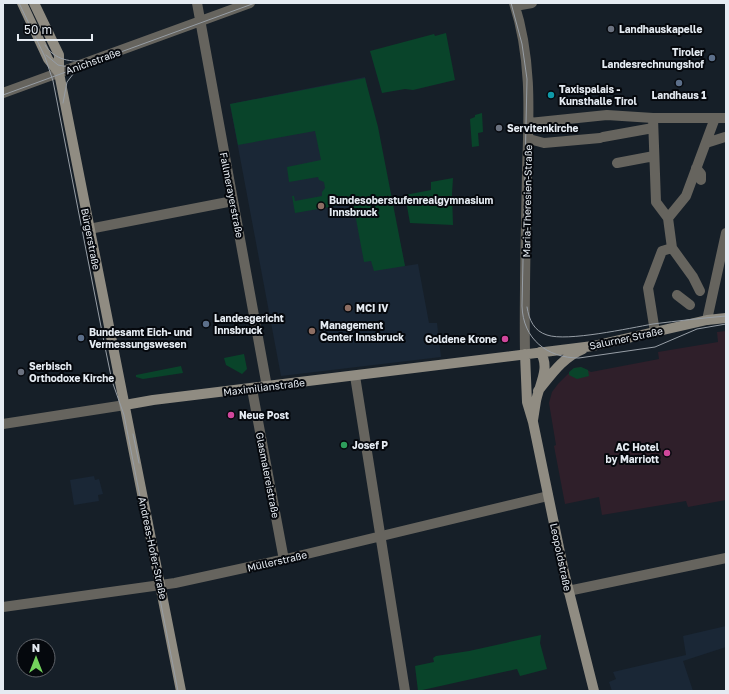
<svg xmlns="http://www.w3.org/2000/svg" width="729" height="694" viewBox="0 0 729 694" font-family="'Golos Text',sans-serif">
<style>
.commercial{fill:#2f1f2a}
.built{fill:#1a2736}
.green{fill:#09442a}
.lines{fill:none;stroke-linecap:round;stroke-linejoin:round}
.street{stroke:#66645e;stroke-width:10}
.secondary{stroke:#908c82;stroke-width:10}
.tram{stroke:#979ea6;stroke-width:1}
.worship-dot{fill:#6b7280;stroke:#05080d;stroke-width:1.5}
.service-dot{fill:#5c6f8a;stroke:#05080d;stroke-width:1.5}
.culture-dot{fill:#0f9aa8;stroke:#05080d;stroke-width:1.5}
.education-dot{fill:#8d6e63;stroke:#05080d;stroke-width:1.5}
.hotel-dot{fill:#d1479c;stroke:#05080d;stroke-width:1.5}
.leisure-dot{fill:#2e9e5b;stroke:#05080d;stroke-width:1.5}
.labels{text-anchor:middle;stroke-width:4;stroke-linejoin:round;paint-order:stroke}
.poi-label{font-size:10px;font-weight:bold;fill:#e5ebf2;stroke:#05080d;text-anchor:start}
.street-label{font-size:10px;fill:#e5ebf2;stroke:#05080d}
</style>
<rect width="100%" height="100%" fill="#161f28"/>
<path class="commercial" d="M726,331V500L688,507L686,501L602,515L599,497L565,504L554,446L556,445L549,403L552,392L558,384L574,368L581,367L591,372L659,359L658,352L718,342L717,332Z"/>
<path class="built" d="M365,77L405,266L418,264L429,323H437L441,357L281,376L230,104Z
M94,476L95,480L99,479L103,494L98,495L99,501L74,505L70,480Z
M726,626V647L683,661L693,691H612L609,682L616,679L613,672L686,655L683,636Z"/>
<path class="green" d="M446,33L455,80L413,90L405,89L382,93L370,51L434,34L435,36Z
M365,78L378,127L405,266L374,271L371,261L364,262L353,203L295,213L292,196H294L295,201L322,196V192L325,188L324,182L319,180L318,177L289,182L287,167L321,160L315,131L238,145L230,104Z
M482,113L483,132L478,133L479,146L472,147L470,119L475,117V115Z
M453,178L452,194L453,225L410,223L405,195L431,190V182Z
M244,354L247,369L242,374L226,365L224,358Z
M181,366L183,373L143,379L136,377V375Z
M581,367L588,370L589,376L577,379L569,375V372L574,368Z
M541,635L540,643L547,669L520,676L517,669L418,691L415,666L434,662L433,658L436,656L469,651Z"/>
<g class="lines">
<path class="street" d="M197,3L267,387
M514,3C532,58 529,114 527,171C526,232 524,293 525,354
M515,6L532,3
M3,93L250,3
M653,118L656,202L668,218L672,248L693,277L700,291
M529,123L607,115L653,118H726
M603,137L653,128
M529,139L544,143L600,138
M706,143L725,137
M617,163L654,156
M696,168L701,174V180
M668,218L686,196L715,118
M89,229L233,201
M677,295L690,305
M707,320L726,233
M655,332L648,288L662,251L672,248
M355,376L405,691
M252,389L284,560
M3,424L125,405
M568,591L726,558
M3,607L175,583L286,559L548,496"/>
<path class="secondary" d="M22,3L48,59L59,73
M34,3L59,55V73L181,691
M525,354L527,402L533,422L564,572L594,691
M538,391C551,375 563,357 583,349
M125,405L153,400L593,346L707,320L726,318
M533,420C534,414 535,407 536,401C539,385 551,367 540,352"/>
<path class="tram" d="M19,3L45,57L53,81L105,347L112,381L124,415L178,691
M511,3L522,44L527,79L522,306C523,339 547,358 579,358L655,347L697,329L726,324
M45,45C54,60 72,63 87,60
M46,55L58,65L74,68
M3,95L255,3
M63,103L67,82L77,69
M527,307C529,320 534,331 547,335C567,342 630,328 653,324C677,321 702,318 726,316
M133,434L139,463"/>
</g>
<g class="worship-dot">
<circle cx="611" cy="29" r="4"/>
<circle cx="499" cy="128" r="4"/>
<circle cx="21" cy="372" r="4"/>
</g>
<g class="service-dot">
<circle cx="712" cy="58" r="4"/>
<circle cx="679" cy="83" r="4"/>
<circle cx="206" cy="324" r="4"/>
<circle cx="81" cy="338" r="4"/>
</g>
<circle class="culture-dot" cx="551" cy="95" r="4"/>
<g class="education-dot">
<circle cx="321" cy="206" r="4"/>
<circle cx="348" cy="308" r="4"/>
<circle cx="312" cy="331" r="4"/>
</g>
<g class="hotel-dot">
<circle cx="505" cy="339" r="4"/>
<circle cx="231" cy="415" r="4"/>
<circle cx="667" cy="453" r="4"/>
</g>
<circle class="leisure-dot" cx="344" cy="445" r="4"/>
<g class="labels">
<g class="poi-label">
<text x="619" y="33">Landhauskapelle</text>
<text x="704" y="56" text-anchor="end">Tiroler<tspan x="704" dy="12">Landesrechnungshof</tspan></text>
<text x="559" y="93">Taxispalais -<tspan x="559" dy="12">Kunsthalle Tirol</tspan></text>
<text x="679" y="99" text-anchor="middle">Landhaus 1</text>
<text x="507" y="132">Servitenkirche</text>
<text x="329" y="204">Bundesoberstufenrealgymnasium<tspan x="329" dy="12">Innsbruck</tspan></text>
<text x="356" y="312">MCI IV</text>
<text x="214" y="322">Landesgericht<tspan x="214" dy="12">Innsbruck</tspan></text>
<text x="320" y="329">Management<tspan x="320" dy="12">Center Innsbruck</tspan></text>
<text x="89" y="336">Bundesamt Eich- und<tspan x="89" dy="12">Vermessungswesen</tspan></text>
<text x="497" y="343" text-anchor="end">Goldene Krone</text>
<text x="29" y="370">Serbisch<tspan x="29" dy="12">Orthodoxe Kirche</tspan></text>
<text x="239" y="419">Neue Post</text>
<text x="352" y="449">Josef P</text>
<text x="659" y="451" text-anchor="end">AC Hotel<tspan x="659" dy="12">by Marriott</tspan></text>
</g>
<g class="street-label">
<text transform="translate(93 61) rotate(-20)" y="4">Anichstraße</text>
<text transform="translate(232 195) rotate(79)" y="4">Fallmerayerstraße</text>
<text transform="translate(527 201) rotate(-89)" y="4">Maria-Theresien-Straße</text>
<text transform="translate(91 239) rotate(79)" y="4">Bürgerstraße</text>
<text transform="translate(626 338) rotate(-12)" y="4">Salurner Straße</text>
<text transform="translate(264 387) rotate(-7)" y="4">Maximilianstraße</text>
<text transform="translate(268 475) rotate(79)" y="4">Glasmalereistraße</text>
<text transform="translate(153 548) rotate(78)" y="4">Andreas-Hofer-Straße</text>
<text transform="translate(561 557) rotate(78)" y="4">Leopoldstraße</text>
<text transform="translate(277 561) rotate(-13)" y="4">Müllerstraße</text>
</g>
</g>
<rect width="729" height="694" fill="none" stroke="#e5ebf2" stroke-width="8"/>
<g transform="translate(36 658)"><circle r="19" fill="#05080d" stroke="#5f6369"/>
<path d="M0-3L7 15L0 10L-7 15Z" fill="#73d25c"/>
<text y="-6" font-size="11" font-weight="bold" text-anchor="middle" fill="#e5ebf2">N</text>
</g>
<path d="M18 34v6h74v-6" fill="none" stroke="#e5ebf2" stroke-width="2"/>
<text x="24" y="34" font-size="12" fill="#e5ebf2" stroke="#05080d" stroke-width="3" paint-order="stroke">50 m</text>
</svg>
